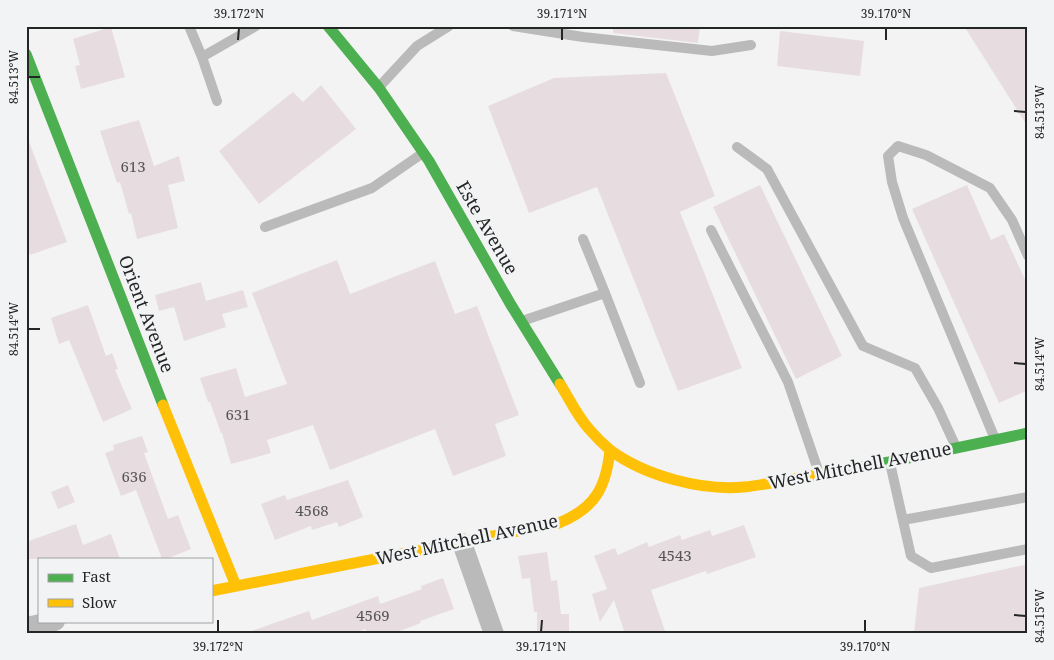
<svg xmlns="http://www.w3.org/2000/svg" width="1054" height="660" viewBox="0 0 1054 660" font-family="'Noto Serif',serif">
<style>
.building{fill:#e7dde1}
.lines{fill:none;stroke-linecap:round;stroke-linejoin:round}
.lane{stroke:#bbbaba;stroke-width:10}
.street{stroke:#bbbaba;stroke-width:20}
.fast{stroke:#4caf50;stroke-width:11}
.slow{stroke:#ffc107;stroke-width:11}
.ticks{fill:none;stroke:#242525;stroke-width:2}
.labels{text-anchor:middle;stroke-width:5;stroke-linejoin:round;paint-order:stroke}
.number-label{font-size:15px;fill:#565455}
.street-label{font-size:18px;fill:#242525;stroke:#f2f3f4}
.neatline{fill:none;stroke:#242525;stroke-width:2}
.ticks-label{font-size:12px;text-anchor:middle;fill:#242525}
</style>
<rect width="100%" height="100%" fill="#f3f3f3"/>
<path class="building" d="M613,26H700L698,43L613,33Z
M964,26H1028V127Z
M111,27L125,77L81,89L75,66L80,65L73,39Z
M780,31L864,41L860,76L777,66Z
M666,73L715,196L680,212L742,368L678,391L597,187L529,213L488,106L554,78Z
M321,85L356,129L259,204L219,151L293,92L303,102Z
M139,120L154,166L179,156L185,181L168,185L178,228L137,239L131,213L129,214L120,182L117,183L100,131Z
M26,139H28L67,242L30,255L26,244Z
M760,185L842,356L796,379L713,207Z
M967,185L991,240L1004,234L1028,286V390L999,403L912,209Z
M337,260L350,294L435,261L455,314L477,306L519,415L495,424L506,456L453,476L435,429L330,470L313,425L267,440L271,453L231,464L222,433H221L210,402H208L200,378L236,368L245,397L287,384L252,293Z
M201,282L206,301L243,290L248,307L222,314L226,327L184,341L174,307L159,311L155,295Z
M88,305L106,356L112,353L118,369L115,370L132,409L103,422L69,340L59,344L51,318Z
M142,436L148,452L144,453L168,519L178,515L191,549L166,559H162L136,490L121,496L105,453L114,450L113,445Z
M348,480L363,517L339,527L337,522L312,530L311,526L275,540L261,504L285,495L287,500Z
M68,485L75,502L58,509L51,492Z
M76,524L83,545L111,534L120,559H26V542Z
M744,525L756,557L707,574L706,571L700,573L651,590L666,634H625L614,600L600,622L592,594L607,589L594,556L615,548L618,555L647,542L649,547L680,535L682,540L710,530L712,536Z
M547,552L551,581L557,580L561,614H569V634H537V612H534L530,578L522,579L518,556Z
M1028,564V634H914L919,588Z
M443,578L454,609L420,621L421,623L392,634H367L366,629L352,634H251V631L309,611L312,620L378,596L380,604L422,589L421,586Z"/>
<g class="lines">
<path class="lane" d="M189,26L202,57L217,101
M513,26L583,37L712,51L751,45
M202,57L256,26
M379,87L417,46L449,26
M737,147L767,169L863,346L915,368L938,408L956,447
M265,227L372,188L423,153
M711,230L788,382L819,473
M583,239L605,293
M522,321L605,293L640,383
M995,439L903,218L892,182L888,156L898,146L926,155L990,188L1012,220L1028,256
M890,463L911,556L931,568L1028,549
M903,520L1028,497"/>
<path class="street" d="M462,543L494,634
M26,627L55,621"/>
<path class="fast" d="M328,26L379,88L429,161L511,305L560,384
M26,54L163,405
M827,473L889,462L1028,433"/>
<path class="slow" d="M560,384C569,398 577,416 589,429C595,436 603,444 610,450C645,476 702,491 744,487C772,484 800,477 827,473
M163,405L236,586
M211,591L559,523C595,508 606,488 610,450"/>
</g>
<path class="ticks" d="M238,40L239,28M562,40V28M886,40V28M28,77H40M1014,111L1026,112M28,329H40M1014,363L1026,364M1014,615L1026,616M218,632V620M541,632L542,620M865,632V620"/>
<g class="labels">
<g class="number-label">
<text x="133" y="172">613</text>
<text x="238" y="420">631</text>
<text x="134" y="482">636</text>
<text x="312" y="516">4568</text>
<text x="675" y="561">4543</text>
<text x="373" y="621">4569</text>
</g>
<g class="street-label">
<text transform="translate(487 228) rotate(60)" y="6">Este Avenue</text>
<text transform="translate(146 314) rotate(69)" y="6">Orient Avenue</text>
<text transform="translate(860 466) rotate(-11)" y="6">West Mitchell Avenue</text>
<text transform="translate(467 540) rotate(-12)" y="6">West Mitchell Avenue</text>
</g>
</g>
<rect width="1054" height="660" fill="none" stroke="#f2f3f4" stroke-width="55"/>
<rect x="38" y="558" width="175" height="65" fill="#f2f3f4" stroke="#a0a1a1"/>
<rect x="48" y="574" width="25" height="8" fill="#4caf50" stroke="#a0a1a1"/>
<text x="82" y="582" font-size="15" fill="#242525">Fast</text>
<rect x="48" y="599" width="25" height="8" fill="#ffc107" stroke="#a0a1a1"/>
<text x="82" y="608" font-size="15" fill="#242525">Slow</text>
<rect x="28" y="28" width="998" height="604" class="neatline"/>
<g class="ticks-label">
<text x="239" y="18">39.172°N</text>
<text x="562" y="18">39.171°N</text>
<text x="886" y="18">39.170°N</text>
<text transform="translate(14 77) rotate(-90)" y="4">84.513°W</text>
<text transform="translate(1040 112) rotate(-90)" y="4">84.513°W</text>
<text transform="translate(14 329) rotate(-90)" y="4">84.514°W</text>
<text transform="translate(1040 364) rotate(-90)" y="4">84.514°W</text>
<text transform="translate(1040 616) rotate(-90)" y="4">84.515°W</text>
<text x="218" y="651">39.172°N</text>
<text x="541" y="651">39.171°N</text>
<text x="865" y="651">39.170°N</text>
</g>
</svg>
